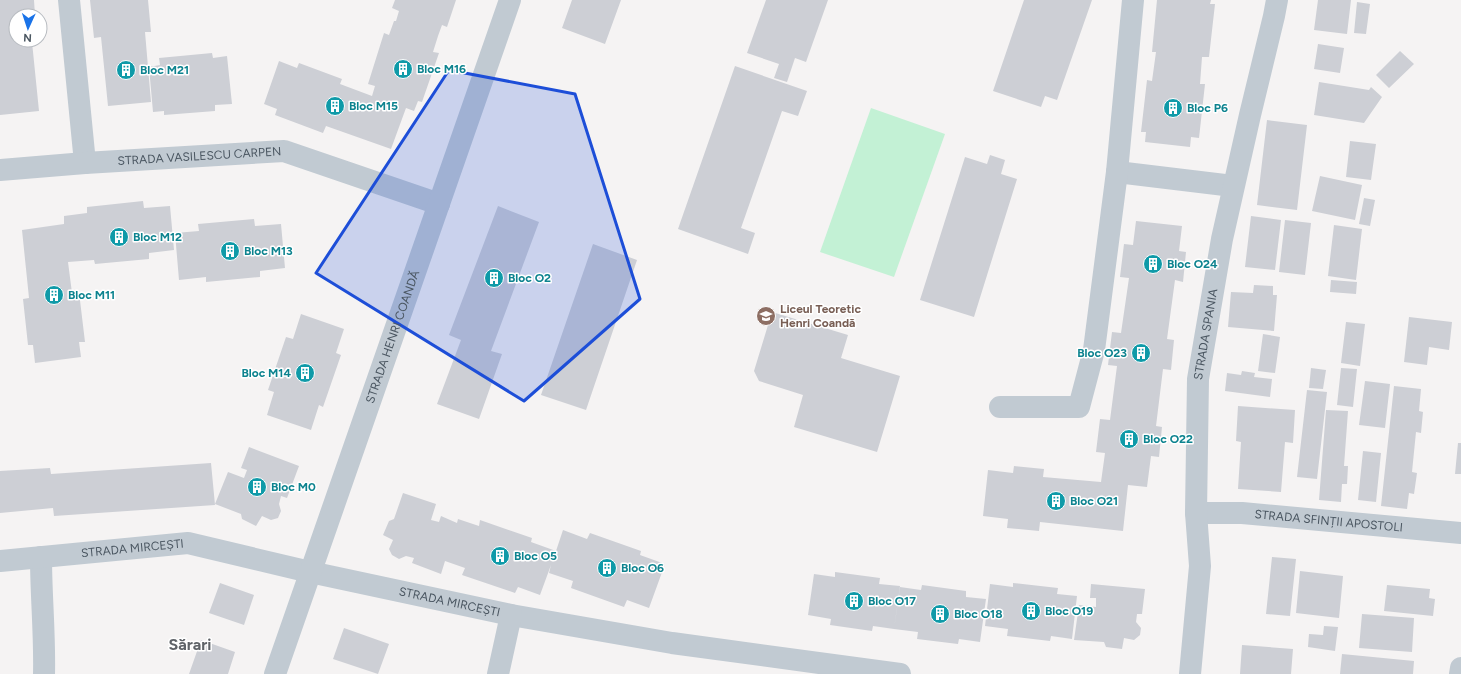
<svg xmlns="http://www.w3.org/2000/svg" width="1461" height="674" viewBox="0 0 1461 674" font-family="Figtree,sans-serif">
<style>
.green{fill:#c3f1d5}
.building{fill:#cdcfd5}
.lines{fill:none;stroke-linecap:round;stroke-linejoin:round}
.minor{stroke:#c1cad2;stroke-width:22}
.marked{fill:#1d4ed8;fill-opacity:0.2;stroke:#1d4ed8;stroke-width:3;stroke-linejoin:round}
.labels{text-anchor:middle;stroke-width:3;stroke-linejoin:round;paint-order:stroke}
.culture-label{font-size:12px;font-weight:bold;fill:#0d838f;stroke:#fff;text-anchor:start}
.street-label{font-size:12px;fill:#4a5661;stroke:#fff}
.education-label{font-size:12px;font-weight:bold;fill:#785e54;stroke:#fff;text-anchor:start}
.district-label{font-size:16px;font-weight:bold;fill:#5f6368;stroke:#fff}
</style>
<rect width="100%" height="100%" fill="#f5f3f3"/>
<path class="green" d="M871,108L945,134L894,277L820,252Z"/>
<path class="building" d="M0,0H34L35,16H16V40H40V41L32,42L39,111L0,115Z
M90,0H148L151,32H145L151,102L108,106L101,37L94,38Z
M395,0H456L447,27L442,25L438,36L433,52L439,53L422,102L418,101L414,111L406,108L391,149L326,126L323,133L275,115L277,109L264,104L279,61L297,68L299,63L342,79L340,84L372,96L375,86L368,84L384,33L389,35L394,21H396L399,11L392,8Z
M572,0H621L605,44L562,28Z
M766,0H828L806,62L795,58L787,82L774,78L779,64L747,53Z
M1024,0H1092L1057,100L1045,96L1041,107L993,91Z
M1157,0H1211L1210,4H1215L1209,57H1202L1200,84H1205L1199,138L1191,137L1190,147L1145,142L1146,132H1141L1147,80L1152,81L1156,52H1152Z
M1318,0H1351L1347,34L1314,30Z
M1357,2L1370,4L1366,34L1354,33Z
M1318,44L1344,48L1340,73L1314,69Z
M1400,51L1414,64L1389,88L1376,75Z
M212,53L213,58L227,56L232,104L215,105V111L164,115V111L153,112L149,67L160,65L159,58Z
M735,66L807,91L798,116L782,111L741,228L755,233L748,254L678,229Z
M1319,82L1369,90L1371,87L1382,97L1364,123L1314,115Z
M1267,120L1307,125L1297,210L1257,205Z
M1350,141L1376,144L1371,180L1346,177Z
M990,155L1005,160L1001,174L1017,179L974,317L920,300L965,157L987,164Z
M1320,176L1362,185L1355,220L1312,211Z
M1364,198L1375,200L1370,226L1359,224Z
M143,201L144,208L170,206L174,250L149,253V259L95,264L94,260L68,262L72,293L79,292L85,342H79L81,357L35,363L33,345H28L23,299L29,298L22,230L64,224V216L87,213V207Z
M498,206L539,222L491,351L502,354L479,419L437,404L461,340L449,335Z
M1251,216L1281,220L1275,270L1245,267Z
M254,219L255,226L281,224L285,268L260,271V277L206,282V277L179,280L175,233L199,231L198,224Z
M1285,220L1311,223L1305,275L1279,272Z
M1136,221L1182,226L1179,251L1186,252L1183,282L1175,280L1167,339L1174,340L1171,370L1163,369L1156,426L1162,427L1159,457L1151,456L1147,487L1128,485L1123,531L1040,522L1039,531L1007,528L1008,519L983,516L988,470L1013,473L1014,466L1044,469L1043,477L1101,482L1105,453L1096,452L1100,419L1110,420L1117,366L1108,365L1112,332L1121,333L1129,278L1120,277L1124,244L1133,245Z
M1334,225L1362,229L1356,280L1328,276Z
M593,244L637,260L586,410L541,395Z
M1331,280L1357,282L1356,294L1330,292Z
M1254,285L1273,286V295H1277L1274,331L1228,327L1231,292L1253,293Z
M772,312L848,335L841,358L900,376L877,452L794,427L803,395L759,381L754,371Z
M301,314L344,329L336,353L341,355L323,407L319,405L311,430L267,415L274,392L268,390L286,337L293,339Z
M1409,317L1452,322L1449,350L1429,347L1427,365L1404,362Z
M1346,322L1365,324L1360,366L1341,363Z
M1263,334L1280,337L1275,373L1258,371Z
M1311,368L1326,370L1323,389L1309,388Z
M1341,368L1357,369L1353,407L1337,405Z
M1242,371L1255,373L1254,377L1272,379L1270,397L1225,391L1227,373L1241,375Z
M1365,381L1390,384L1385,428L1359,425Z
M1394,386L1421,389L1419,411L1423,412L1421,433L1416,432L1412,472L1417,473L1414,494L1409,493L1407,509L1381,506Z
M1307,390L1327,392L1317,479L1297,477Z
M1238,406L1295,410L1293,443L1285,442L1281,492L1238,489L1241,442L1236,441Z
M1326,410L1348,411L1344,466H1348L1347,484H1342L1341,502L1319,500Z
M1458,443H1461V474H1455Z
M249,447L299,466L287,498L281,496L279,504L281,511L278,518L271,520L262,516L256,526L242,519L241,514L215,504L228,472L244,478L247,470L241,468Z
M1363,451L1381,453L1376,502L1358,500Z
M211,463L215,505L54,516L53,508L0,513V471L50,468L51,474Z
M403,493L436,504L431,520L439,522L441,516L457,523L458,519L479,526L480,520L532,538L531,542L556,551L563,530L587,539L590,533L641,551L640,555L665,564L649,608L627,600L624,607L571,588L573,581L549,573L551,565L540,595L518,587L515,593L462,575L465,568L445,561L441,574L412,563L414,558L406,556L399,559L392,555L389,549L393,540L383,535L389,521L394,519Z
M1272,557L1296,559L1290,616L1266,614Z
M1300,571L1343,576L1339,618L1296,613Z
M835,572L880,578L879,584L900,586L894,629L873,626L872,631L830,625L831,619L808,615L814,574L835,577Z
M220,583L254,595L244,625L209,613Z
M1013,583L1058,588L1057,594L1077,596L1072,639L1051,636L1050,641L1007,636L1008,629L985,626L990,584L1013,587Z
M1091,584L1145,589L1142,614H1137L1136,622L1141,628L1140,635L1134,640L1124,638L1122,649L1106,647L1104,642L1074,640L1079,605L1096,607V598H1090Z
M922,585L966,591V597L986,599L980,642L959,639L958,644L917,639L918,632L894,629L900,587L921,590Z
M1387,585L1430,589L1429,598L1435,599L1433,616L1384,611Z
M1362,614L1414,618L1412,652L1359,648Z
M1324,626L1338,627L1335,651L1308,647L1309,634L1323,635Z
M344,628L389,644L378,674L333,659Z
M201,640L235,652L228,674H189Z
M1242,645L1293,649L1291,674H1240Z
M1342,654L1414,661L1413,674H1340Z"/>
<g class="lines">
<g class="minor">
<path d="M69,0L85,163"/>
<path id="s1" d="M0,170L85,163L284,151L439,204"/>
<path d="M1117,172L1233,186"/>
<path d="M1000,407H1079L1094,350L1117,172L1133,0"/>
<path id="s2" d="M1196,513H1242L1461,533"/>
<path d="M41,557C41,596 45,635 44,674"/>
<path id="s3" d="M0,561L188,543L310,572L511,615L672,643L900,674"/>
<path id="s4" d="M275,674L510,0"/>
<path d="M498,674L511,615"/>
<path id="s5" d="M1190,674L1200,566L1196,513L1198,379L1222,239L1250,115L1274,16L1277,0"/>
<path d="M1460,674L1461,668"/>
</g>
</g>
<path class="marked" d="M449,70L575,94L640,299L524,401L316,273Z"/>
<defs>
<g id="building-disc" transform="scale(1)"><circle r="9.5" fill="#0f9aa8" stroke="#fff"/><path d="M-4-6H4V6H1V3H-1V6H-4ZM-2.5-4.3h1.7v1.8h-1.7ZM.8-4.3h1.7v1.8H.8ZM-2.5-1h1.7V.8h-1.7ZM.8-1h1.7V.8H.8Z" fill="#fff"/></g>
<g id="school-disc" transform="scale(1)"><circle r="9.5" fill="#8d6e63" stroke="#fff"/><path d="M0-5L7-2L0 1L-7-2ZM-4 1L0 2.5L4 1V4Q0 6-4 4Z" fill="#fff"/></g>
</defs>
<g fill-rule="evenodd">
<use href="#building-disc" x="403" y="69"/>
<use href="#building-disc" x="126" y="70"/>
<use href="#building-disc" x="335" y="106"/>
<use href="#building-disc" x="1173" y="108"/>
<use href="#building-disc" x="119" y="237"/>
<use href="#building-disc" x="230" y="251"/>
<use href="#building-disc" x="1153" y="264"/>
<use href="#building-disc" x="494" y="278"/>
<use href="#building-disc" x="54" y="295"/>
<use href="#school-disc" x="766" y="316"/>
<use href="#building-disc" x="1141" y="353"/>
<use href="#building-disc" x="305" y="373"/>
<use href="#building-disc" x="1129" y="439"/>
<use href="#building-disc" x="257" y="487"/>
<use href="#building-disc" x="1056" y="501"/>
<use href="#building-disc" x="500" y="556"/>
<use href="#building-disc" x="607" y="568"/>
<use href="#building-disc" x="854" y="601"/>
<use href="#building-disc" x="1031" y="611"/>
<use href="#building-disc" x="940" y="614"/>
</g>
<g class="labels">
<g class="culture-label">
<text x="417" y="73">Bloc M16</text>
<text x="140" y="74">Bloc M21</text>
<text x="349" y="110">Bloc M15</text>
<text x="1187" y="112">Bloc P6</text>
<text x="133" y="241">Bloc M12</text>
<text x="244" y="255">Bloc M13</text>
<text x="1167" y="268">Bloc O24</text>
<text x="508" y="282">Bloc O2</text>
<text x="68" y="299">Bloc M11</text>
<text x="1127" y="357" text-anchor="end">Bloc O23</text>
<text x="291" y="377" text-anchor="end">Bloc M14</text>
<text x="1143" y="443">Bloc O22</text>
<text x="271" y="491">Bloc M0</text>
<text x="1070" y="505">Bloc O21</text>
<text x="514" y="560">Bloc O5</text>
<text x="621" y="572">Bloc O6</text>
<text x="868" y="605">Bloc O17</text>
<text x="1045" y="615">Bloc O19</text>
<text x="954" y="618">Bloc O18</text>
</g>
<g class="street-label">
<text dy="4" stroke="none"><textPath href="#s1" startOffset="200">STRADA VASILESCU CARPEN</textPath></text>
<text dy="4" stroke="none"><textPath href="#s5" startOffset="341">STRADA SPANIA</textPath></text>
<text dy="4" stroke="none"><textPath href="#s4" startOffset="357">STRADA HENRI COANDĂ</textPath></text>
<text dy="4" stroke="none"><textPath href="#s2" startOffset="133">STRADA SFINȚII APOSTOLI</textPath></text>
<text dy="4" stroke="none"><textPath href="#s3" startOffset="133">STRADA MIRCEȘTI</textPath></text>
<text dy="4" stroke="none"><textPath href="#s3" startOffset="457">STRADA MIRCEȘTI</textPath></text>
</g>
<g class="education-label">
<text x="780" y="313">Liceul Teoretic<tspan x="780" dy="14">Henri Coandă</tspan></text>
</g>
<g class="district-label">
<text x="190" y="650">Sărari</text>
</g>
</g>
<g transform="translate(28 28) rotate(183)"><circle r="19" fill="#ffffff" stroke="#b7bbc0"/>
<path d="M0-3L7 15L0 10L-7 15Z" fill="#1a73e8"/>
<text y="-6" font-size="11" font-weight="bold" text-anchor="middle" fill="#4a5661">N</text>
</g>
</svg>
